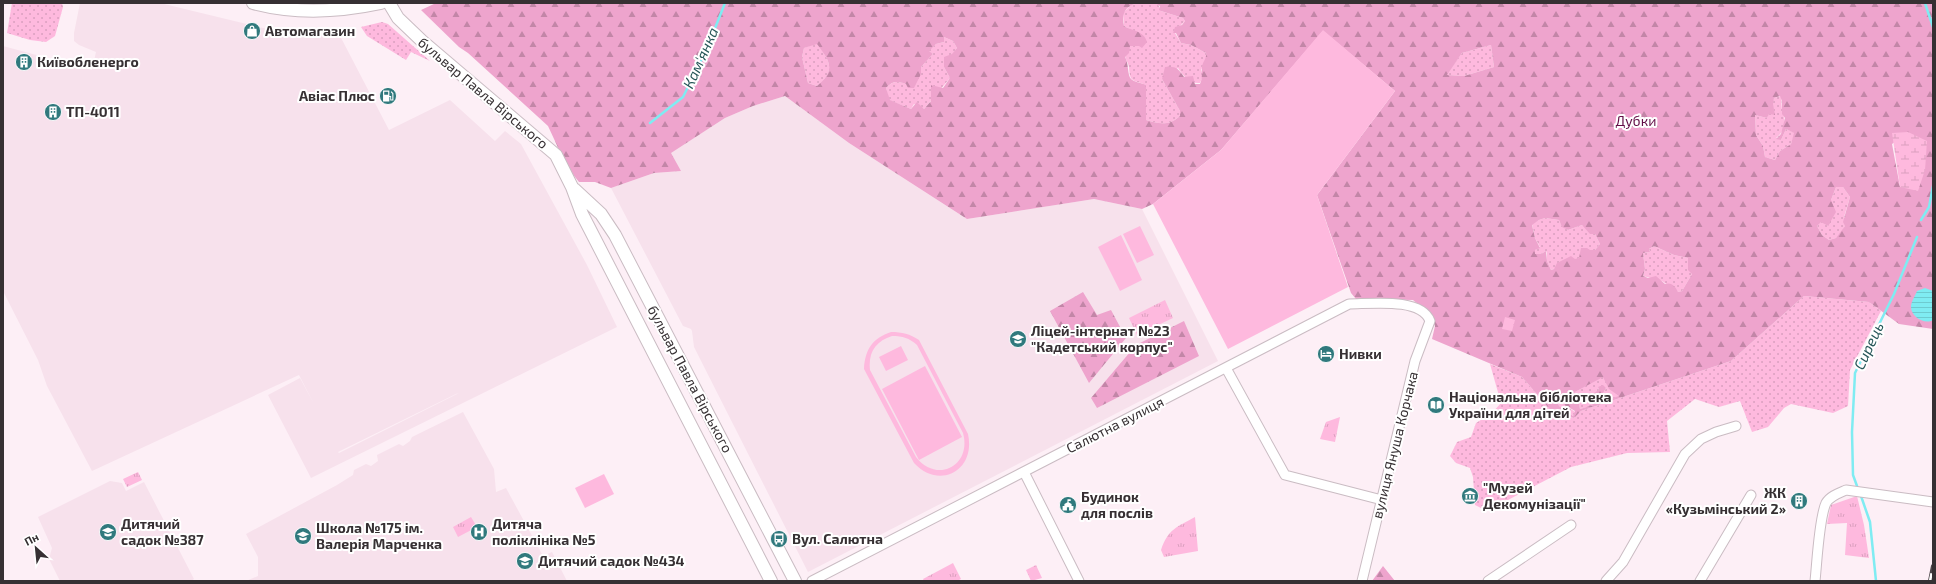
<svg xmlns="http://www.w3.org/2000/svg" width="1936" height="584" viewBox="0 0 1936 584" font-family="'Exo 2',sans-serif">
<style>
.built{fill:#f7e1ec;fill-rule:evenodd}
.grass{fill:url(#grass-dots)}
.forest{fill:url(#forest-firs);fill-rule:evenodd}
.wetland{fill:url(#wetland-marsh)}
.park{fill:url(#park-tufts)}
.garden{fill:#feb9de;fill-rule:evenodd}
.water{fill:url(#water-rules)}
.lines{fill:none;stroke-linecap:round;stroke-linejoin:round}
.stream{stroke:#7fecf2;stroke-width:2.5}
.street-casing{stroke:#cabcc3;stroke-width:11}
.secondary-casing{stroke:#cabcc3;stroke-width:14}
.street{stroke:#fff;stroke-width:9}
.secondary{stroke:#fff;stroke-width:12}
.rail-casing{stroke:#4c4549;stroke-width:4}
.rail{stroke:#fff;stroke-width:2.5;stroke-dasharray:8;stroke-linecap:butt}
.labels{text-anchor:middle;stroke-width:4;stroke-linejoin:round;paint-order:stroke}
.poi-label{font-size:14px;font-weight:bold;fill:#363033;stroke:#fff;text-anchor:start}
.street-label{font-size:14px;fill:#363033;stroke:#fff}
.park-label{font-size:14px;fill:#620d46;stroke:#fff}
.water-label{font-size:15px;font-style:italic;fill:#275759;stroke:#fff}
</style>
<defs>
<pattern id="grass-dots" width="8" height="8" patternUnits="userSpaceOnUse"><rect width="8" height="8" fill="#feb9de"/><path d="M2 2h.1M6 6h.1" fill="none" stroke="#da9fbf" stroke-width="1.8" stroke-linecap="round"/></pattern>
<pattern id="forest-firs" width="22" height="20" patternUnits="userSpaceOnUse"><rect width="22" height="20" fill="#eea4cd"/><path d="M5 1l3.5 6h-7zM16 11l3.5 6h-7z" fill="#c286a7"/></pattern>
<pattern id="wetland-marsh" width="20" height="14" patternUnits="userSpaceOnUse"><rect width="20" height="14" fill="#feb9de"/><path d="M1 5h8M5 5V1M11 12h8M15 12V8" fill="none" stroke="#da9fbf"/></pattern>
<pattern id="park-tufts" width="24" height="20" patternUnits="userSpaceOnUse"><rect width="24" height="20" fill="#feb9de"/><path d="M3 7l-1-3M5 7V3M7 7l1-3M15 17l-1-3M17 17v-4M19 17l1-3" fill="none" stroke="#da9fbf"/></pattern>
<pattern id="water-rules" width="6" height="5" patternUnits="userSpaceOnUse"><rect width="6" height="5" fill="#7fecf2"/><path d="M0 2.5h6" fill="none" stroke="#6ecbd0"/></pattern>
</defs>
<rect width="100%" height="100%" fill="#fdeff6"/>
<path class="built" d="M80,3H160L271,30L338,32L389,130L450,100L495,141L505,131L521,144L587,265L617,327L311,478L268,395L300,378L314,404L299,375L92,471L47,386L38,360L3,291V46L92,70L96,52L79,45L74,41V33ZM459,393L339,453L338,452L456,394Z
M785,96L849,143L967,219L1094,199L1142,209L1218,361L808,572L694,347L692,331L691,329L683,326L611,188L654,173L680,171L670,153L725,118L753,106Z
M463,412L494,469L496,492L506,488L543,556L552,552L567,581H246L258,576V557L246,534L337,485L353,475L354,470L366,464L371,466L378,461L377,455L399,444L403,446L410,441L412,437Z
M110,481L122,483L126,491L144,482L194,579L191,581H60L49,559L52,548L38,517Z"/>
<path class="grass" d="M12,3H62L63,7L55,36L46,42L30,40L7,33Z
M1138,3L1158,4L1161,11L1183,18L1185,21L1173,33H1175L1181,43L1191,45L1206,53L1207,58L1201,70L1203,76L1200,83C1190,84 1183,76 1178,68L1162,79L1180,111V116C1169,126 1159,124 1146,120V85C1132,79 1130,83 1129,67C1128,62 1125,59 1125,54L1129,46H1139L1138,33L1124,26L1123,13L1131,5Z
M382,22L388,24L430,61L411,52L406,60L367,36L361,27Z
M944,37L953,41L957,48L944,67L950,78L924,109L914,104L911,109L889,100L886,88C893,81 897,81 906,84L921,74V67L933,54L928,51L936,44L944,42Z
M817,43C829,60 837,70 817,86L808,83L802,57L804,48Z
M1491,45L1494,67L1464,76L1446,75L1462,53Z
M1781,96C1782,101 1781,104 1782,109C1785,121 1788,128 1776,138L1781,140L1786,129L1795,133L1791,144L1780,151L1775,160L1765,157L1763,146L1756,135L1755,115L1767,118L1774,98Z
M1836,187H1843L1850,197L1844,217L1845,226L1840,235L1836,238L1829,240L1822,235L1817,226L1821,221L1828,226L1831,200Z
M1545,218L1559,220L1562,226L1568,230L1582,225L1595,234L1600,244L1595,250H1590L1580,258L1551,270L1547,261V253L1546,251L1541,254H1535V250L1540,247L1535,238L1532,224L1539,220Z
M1654,246L1674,255L1688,258L1692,274L1682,291L1678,292L1662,281L1643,276L1645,269L1643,253L1650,252L1649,249Z
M1804,296L1869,302L1881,311L1850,370L1848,406L1833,413L1791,404L1784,408L1768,427L1752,432L1740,401L1719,407L1695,399L1667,421L1670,452L1627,453L1571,467L1487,511L1475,505L1473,477L1470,468L1456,463L1450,456L1457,442L1471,437L1476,423L1492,413L1501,403L1490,364L1522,377L1553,413L1574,418L1581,411L1731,361Z
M1603,376L1620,396L1603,402L1601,397L1606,388L1598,387L1599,390L1594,405L1580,409L1578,399L1573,403L1564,404L1575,412L1573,416L1559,406L1556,399L1569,395L1570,397L1575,392Z"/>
<path class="forest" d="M436,3H1138C1125,6 1121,14 1124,26C1133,31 1144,31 1147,42L1142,48L1139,46H1130L1129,53L1125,57C1129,64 1127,74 1131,79C1134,82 1142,83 1146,85V120C1159,124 1169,126 1180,116V111L1162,79L1165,67C1176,66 1178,68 1184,77L1193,76L1195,84H1200C1203,77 1201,75 1202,68C1202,62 1207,59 1206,53L1191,45L1181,43L1176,33H1173L1175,27L1182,25L1185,21L1183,18L1161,11L1159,10L1160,6L1155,3H1933V329L1899,324L1869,302L1804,296L1731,361L1581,411L1574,418L1553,413L1522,377L1432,339L1435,326L1430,314L1413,300L1356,299L1351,293L1317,195L1395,91L1323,31L1221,150L1153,204L1142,209L1094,199L967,219L849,143L785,96L753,106L725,118L671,153L681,171L654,173L611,188L595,182H579L567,167L548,126L468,53L459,47L421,10ZM944,37L953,41L957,48L952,54L944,57V67L950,78L943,88L931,85V101L924,109L917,102L911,109L890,100L886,88C893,81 896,81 906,84L908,88H914L921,74V67L933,54L929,51L936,44L944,42ZM817,44C829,60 837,70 817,86L808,83L802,57L804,48ZM1491,45L1494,67L1464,76L1447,75L1462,53ZM1780,96L1782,101V114L1785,118L1781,134L1776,139L1781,140L1786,129L1794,133L1791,144L1780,151L1775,160L1765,157L1763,146L1756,135L1755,115L1767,118L1769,114L1775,115L1773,104L1774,98ZM1908,132L1900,187L1892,144ZM1836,187H1843L1850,197L1843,222L1845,226L1836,238L1829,240L1822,235L1817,226L1821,222L1828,226L1836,212L1831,200ZM1545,218L1559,220L1562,227L1568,230L1582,225L1590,234H1595L1600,244L1595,250H1590L1587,248H1581L1579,258L1575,259L1571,256L1557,263L1554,269L1551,270L1547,261L1546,251L1541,254H1535V250L1540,248L1535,238L1532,225L1539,220ZM1654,246L1674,255L1688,258V270L1692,274L1682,291L1678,292C1675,286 1672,282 1665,284L1656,276L1648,278L1643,276L1645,269L1643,253L1650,252L1649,249ZM1603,377L1609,389L1619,396L1603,401L1601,397L1606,388L1603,385L1598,387L1599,390L1589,396V401L1593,405L1580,409L1578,398L1576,397L1571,399L1573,403L1563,404L1575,411L1573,416L1559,406L1556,399L1568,395L1570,397L1574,395L1575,392Z
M1083,292L1097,315L1111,310L1126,338L1089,383L1050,311Z
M1184,321L1199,356L1097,408L1091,398L1136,345Z
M1383,566L1395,581H1372Z"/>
<path class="wetland" d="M1908,132L1927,141L1925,170L1918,191L1900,187L1892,133Z"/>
<path class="park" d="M1165,300L1173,318L1137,335L1129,318Z
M1505,317L1515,320L1512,331L1502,329Z
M1340,417L1335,442L1320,439L1326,422Z
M138,472L142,480L127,487L123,479Z
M1857,496L1864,525L1869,558L1845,555L1847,523L1827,524L1831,505Z
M471,517L477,527L458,537L453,527Z
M1195,517L1198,551L1164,557L1161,550C1168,529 1177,527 1195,517Z
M953,563L961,579L957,581H924L923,579Z
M1036,565L1042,578L1031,581L1026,570Z"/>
<path class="garden" d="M1323,30L1395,91L1317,195L1348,287L1228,349L1153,204L1221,150Z
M1140,226L1154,255L1137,263L1123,234Z
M1121,235L1142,280L1120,291L1098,247Z
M891,332C902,332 910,334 919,340L968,434C976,471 939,490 914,463L864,369C865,349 873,338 891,332ZM892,336C903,336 909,338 917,345L963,433C972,466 937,484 916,457L870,370C868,352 876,341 892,336Z
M901,346L908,360L886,371L879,357Z
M925,366L962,437L919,460L882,389Z
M604,474L614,494L585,508L575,488Z"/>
<path class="water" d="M1925,288L1933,291V320C1925,325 1911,317 1911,307C1911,302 1915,296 1917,291Z"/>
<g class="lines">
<path class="stream" d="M1925,3L1933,27
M650,123L683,97L706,51L725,3
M1921,220L1929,207L1933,186
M1857,486L1853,475L1852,432L1855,373L1894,294L1917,237
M1861,496L1870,522L1876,581"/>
<g class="street-casing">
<path id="street" d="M1226,368L1285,475L1382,500
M1024,472L1079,581
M812,581L1349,304C1370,304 1421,297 1430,321L1415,361L1362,581
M1488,581L1571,525
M1606,581L1623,562L1685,454L1701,439L1716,432L1736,426
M1700,581L1751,495
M1815,581C1817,563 1819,518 1826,503C1830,496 1839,493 1846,490L1933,502"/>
</g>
<g class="secondary-casing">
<path id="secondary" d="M253,3C294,14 339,12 381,3
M389,3L398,18L422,41L556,155L572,187L582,214L771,581
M574,189L601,214L615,235L795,581"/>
</g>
<use href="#street" class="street"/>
<use href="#secondary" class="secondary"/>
<g class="rail-casing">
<path id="rail" d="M1930,581L1933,566"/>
</g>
<use href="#rail" class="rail"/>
</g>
<defs>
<g id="shop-disc" transform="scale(0.9)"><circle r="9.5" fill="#30797d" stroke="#fff"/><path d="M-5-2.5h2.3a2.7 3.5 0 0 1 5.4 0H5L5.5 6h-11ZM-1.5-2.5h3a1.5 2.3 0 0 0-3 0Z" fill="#fff"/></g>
<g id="building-disc" transform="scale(0.9)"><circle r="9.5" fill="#30797d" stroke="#fff"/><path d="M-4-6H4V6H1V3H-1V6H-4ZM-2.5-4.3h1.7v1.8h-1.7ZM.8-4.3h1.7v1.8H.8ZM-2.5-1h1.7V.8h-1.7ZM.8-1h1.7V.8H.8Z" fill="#fff"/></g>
<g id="fuel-disc" transform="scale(0.9)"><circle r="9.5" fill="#30797d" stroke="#fff"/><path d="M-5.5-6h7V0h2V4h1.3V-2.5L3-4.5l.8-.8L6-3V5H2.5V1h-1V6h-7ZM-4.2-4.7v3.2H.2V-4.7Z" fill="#fff"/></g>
<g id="school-disc" transform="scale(0.9)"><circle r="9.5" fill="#30797d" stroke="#fff"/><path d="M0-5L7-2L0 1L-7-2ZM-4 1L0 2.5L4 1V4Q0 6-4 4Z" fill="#fff"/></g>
<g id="hotel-disc" transform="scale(0.9)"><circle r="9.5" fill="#30797d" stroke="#fff"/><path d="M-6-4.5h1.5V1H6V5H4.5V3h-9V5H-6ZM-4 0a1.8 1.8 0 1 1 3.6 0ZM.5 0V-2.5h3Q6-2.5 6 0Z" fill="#fff"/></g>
<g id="library-disc" transform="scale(0.9)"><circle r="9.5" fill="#30797d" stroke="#fff"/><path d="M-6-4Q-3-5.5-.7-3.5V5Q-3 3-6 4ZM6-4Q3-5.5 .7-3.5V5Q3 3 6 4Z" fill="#fff"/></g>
<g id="museum-disc" transform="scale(0.9)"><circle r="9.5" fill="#30797d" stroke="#fff"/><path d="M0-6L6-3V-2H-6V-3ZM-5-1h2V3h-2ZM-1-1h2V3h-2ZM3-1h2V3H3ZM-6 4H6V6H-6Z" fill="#fff"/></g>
<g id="civic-disc" transform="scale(0.9)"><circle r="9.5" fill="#30797d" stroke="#fff"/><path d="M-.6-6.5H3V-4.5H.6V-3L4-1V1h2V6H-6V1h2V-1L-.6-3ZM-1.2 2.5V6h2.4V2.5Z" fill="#fff"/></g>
<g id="hospital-disc" transform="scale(0.9)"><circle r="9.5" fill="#30797d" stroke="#fff"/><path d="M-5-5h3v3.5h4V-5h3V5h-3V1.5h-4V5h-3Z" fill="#fff"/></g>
<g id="bus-disc" transform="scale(0.9)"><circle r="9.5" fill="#30797d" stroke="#fff"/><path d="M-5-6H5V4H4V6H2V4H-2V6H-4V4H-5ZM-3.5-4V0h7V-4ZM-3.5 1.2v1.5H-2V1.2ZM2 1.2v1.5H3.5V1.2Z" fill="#fff"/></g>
</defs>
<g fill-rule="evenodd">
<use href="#shop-disc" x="252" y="31"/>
<use href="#building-disc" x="24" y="62"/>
<use href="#fuel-disc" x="388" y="96"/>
<use href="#building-disc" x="53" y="112"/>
<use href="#school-disc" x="1018" y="339"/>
<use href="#hotel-disc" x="1326" y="354"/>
<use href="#library-disc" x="1436" y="405"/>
<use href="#museum-disc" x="1470" y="496"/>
<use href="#building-disc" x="1799" y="501"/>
<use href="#civic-disc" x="1068" y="505"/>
<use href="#school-disc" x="108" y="532"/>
<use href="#hospital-disc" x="479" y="532"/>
<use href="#school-disc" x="303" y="536"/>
<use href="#bus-disc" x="779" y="539"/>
<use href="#school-disc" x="525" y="561"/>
</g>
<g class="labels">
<g class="poi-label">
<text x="265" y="36">Автомагазин</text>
<text x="37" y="67">Київобленерго</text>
<text x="375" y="101" text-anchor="end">Авіас Плюс</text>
<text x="66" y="117">ТП-4011</text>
<text x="1031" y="336">Ліцей-інтернат №23<tspan x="1031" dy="16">"Кадетський корпус"</tspan></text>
<text x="1339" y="359">Нивки</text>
<text x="1449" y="402">Національна бібліотека<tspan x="1449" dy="16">України для дітей</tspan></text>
<text x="1483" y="493">"Музей<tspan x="1483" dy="16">Декомунізації"</tspan></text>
<text x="1786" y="498" text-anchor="end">ЖК<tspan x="1786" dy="16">«Кузьмінський 2»</tspan></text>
<text x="1081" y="502">Будинок<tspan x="1081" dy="16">для послів</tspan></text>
<text x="121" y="529">Дитячий<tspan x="121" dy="16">садок №387</tspan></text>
<text x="492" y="529">Дитяча<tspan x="492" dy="16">поліклініка №5</tspan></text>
<text x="316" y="533">Школа №175 ім.<tspan x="316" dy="16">Валерія Марченка</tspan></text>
<text x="792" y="544">Вул. Салютна</text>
<text x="538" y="566">Дитячий садок №434</text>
</g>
<g class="street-label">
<text transform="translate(483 93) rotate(40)" y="5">бульвар Павла Вірського</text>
<text transform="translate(690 379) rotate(62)" y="5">бульвар Павла Вірського</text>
<text transform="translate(1115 425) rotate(-27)" y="5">Салютна вулиця</text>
<text transform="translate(1395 445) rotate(-76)" y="5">вулиця Януша Корчака</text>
</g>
<g class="park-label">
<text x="1636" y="126">Дубки</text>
</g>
<g class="water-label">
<text transform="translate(701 58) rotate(-66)" y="5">Кам'янка</text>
<text transform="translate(1869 346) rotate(-65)" y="5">Сирець</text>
</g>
</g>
<rect width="1936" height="584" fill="none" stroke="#363033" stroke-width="8"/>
<g transform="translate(36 548) rotate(333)" stroke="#ffffff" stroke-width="3" paint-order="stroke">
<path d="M0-3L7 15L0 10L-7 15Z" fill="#363033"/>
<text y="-6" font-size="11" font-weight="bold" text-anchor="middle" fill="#363033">Пн</text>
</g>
</svg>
